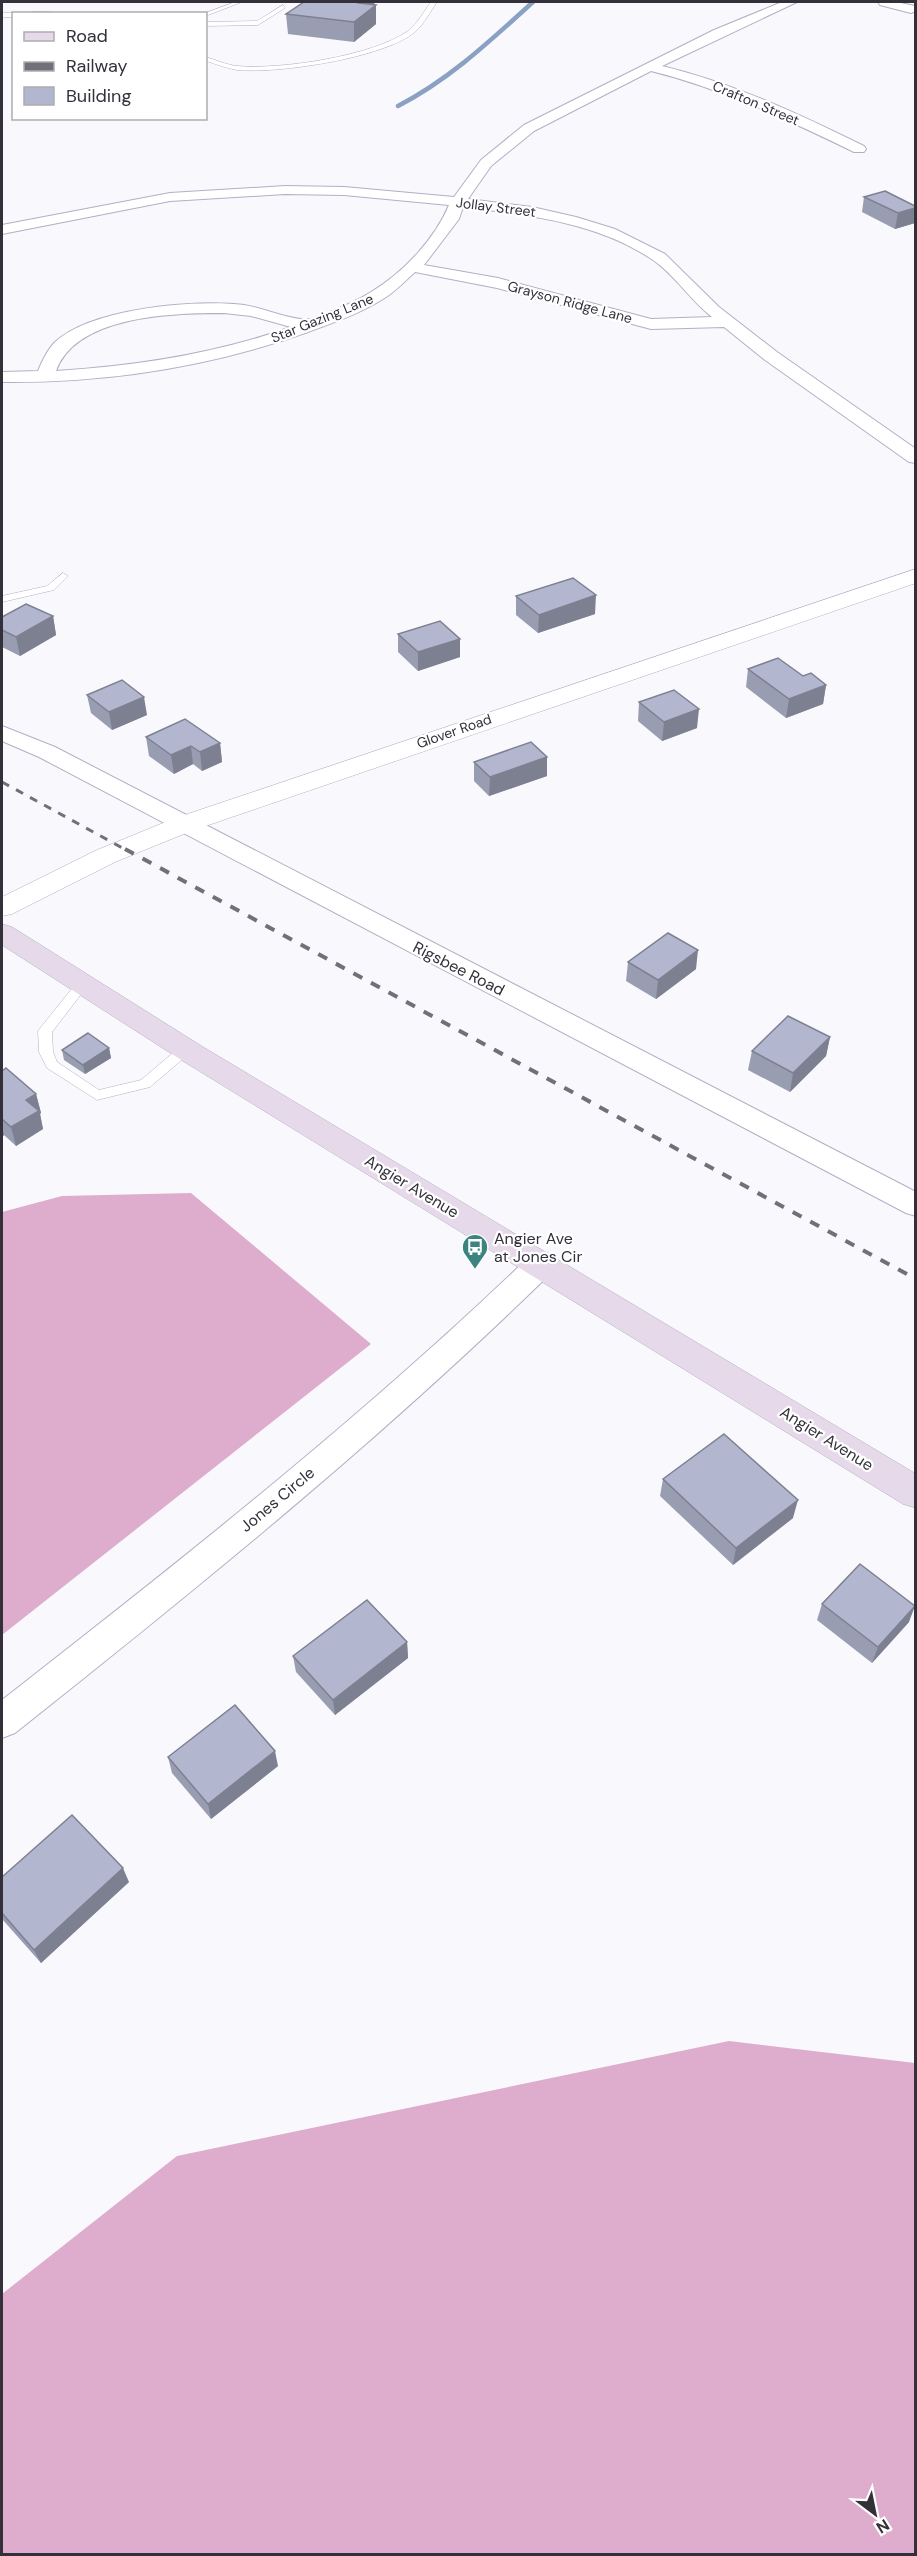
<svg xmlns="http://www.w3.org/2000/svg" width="917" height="2556" viewBox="0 0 917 2556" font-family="'DM Sans',sans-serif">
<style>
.forest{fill:#deaccc}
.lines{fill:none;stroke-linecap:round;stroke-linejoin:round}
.stream{stroke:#8aa1c3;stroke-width:4.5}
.service-casing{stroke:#b4aec5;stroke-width:1}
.minor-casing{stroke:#b4aec5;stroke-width:2}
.tertiary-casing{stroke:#b4aec5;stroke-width:1}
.secondary-casing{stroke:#b4aec5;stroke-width:1}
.service{fill:#fff;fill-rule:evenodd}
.minor{fill:#fff;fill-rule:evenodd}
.tertiary{fill:#fff;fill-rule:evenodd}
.secondary{fill:#e6d9e9;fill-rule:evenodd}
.rail-far1{stroke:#716f78;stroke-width:3;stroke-dasharray:8 8;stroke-linecap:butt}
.rail{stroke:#716f78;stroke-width:4;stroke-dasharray:10 10;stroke-linecap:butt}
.wall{fill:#999db2}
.shaded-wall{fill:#7d8091}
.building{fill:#b2b7cf;stroke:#7d8091;stroke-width:1.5}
.labels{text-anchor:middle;stroke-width:4.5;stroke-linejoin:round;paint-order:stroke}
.far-street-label{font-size:14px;fill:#33303a;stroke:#fff}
.street-label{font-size:16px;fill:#33303a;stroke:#fff}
.poi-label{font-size:16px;fill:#33303a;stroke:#fff;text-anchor:start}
</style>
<rect width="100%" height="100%" fill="#f9f8fd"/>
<path class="forest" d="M191,1193L371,1344L2,1635V1212L62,1196Z
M729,2041L915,2063V2554H2V2294L177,2156Z"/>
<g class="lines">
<path class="stream" d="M398,106C450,79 490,41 533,2"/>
<g class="service-casing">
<path id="service" d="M235,2H242L208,15L203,14Z
M431,2H437C430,12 424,24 415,32C384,58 277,74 237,70C226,68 216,64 206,61V57C216,60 227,65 237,66C280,70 373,56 408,31C418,23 424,11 431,2Z
M283,5L285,8L258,25L206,26V22L257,21Z
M33,12H51L54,14H30Z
M2,13H14L15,14L14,17H2Z
M63,573L68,576L54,590L2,602V596L47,586Z
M83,980L89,984L52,1032L53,1052L57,1062L99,1090L141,1080L181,1046H191L193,1049L191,1052L150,1087L97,1100L47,1068L39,1052L38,1031L78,981Z"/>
</g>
<g class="minor-casing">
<path id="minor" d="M782,2H797L662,66C733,83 799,114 864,146L866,149L864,152H854C788,120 723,89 651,71L534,131L491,166L468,199L532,207L576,217L615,229L665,254L719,307L777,352L916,449V463L909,462L765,360L724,327L651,329L497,288L415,272C405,281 395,292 383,299C361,313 333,323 308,332C210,367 105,383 2,382V372L38,371C42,361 47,351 54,343C90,308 196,299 244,305C265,308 298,324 315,318C334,310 354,303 371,292C403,273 435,239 449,205L344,195L285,194L170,201L2,234V225L170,193L285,186L344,187L454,197L481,160L524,125L714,30ZM463,207C528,215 597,222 653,260C675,275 691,301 712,317L651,319L498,278L424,265L459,219ZM224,313L251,316L291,327C215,354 136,366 56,371C76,315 174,313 224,313Z
M878,2H896L915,6L916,11L911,13L880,5Z
M2,726L55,747L916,1192V1216L906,1213L39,757L2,741Z
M542,1252L553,1255L557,1263L553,1271C384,1437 200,1586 15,1733L2,1738V1700C184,1558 365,1415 531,1255Z"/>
</g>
<g class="tertiary-casing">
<path id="tertiary" d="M916,569V583L191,831L115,862L12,914L2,916V897L97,850L173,819Z"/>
</g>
<g class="secondary-casing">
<path id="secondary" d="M2,924L12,927L203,1047L916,1474V1508L903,1504L183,1061L2,945Z"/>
</g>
<use href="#service" class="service"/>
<use href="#minor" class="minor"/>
<use href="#tertiary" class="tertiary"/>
<use href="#secondary" class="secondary"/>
<path class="rail-far1" d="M2,782L128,851"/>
<path class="rail" d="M125,849L916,1279"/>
</g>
<path class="wall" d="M304,2H374V5H376V24L354,42L288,34L286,14Z
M864,197L915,206V223L895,229L862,212Z
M516,596L595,614L538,633L516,615Z
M53,616L56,635L20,656L2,647V617Z
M398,634L460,657L418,671L398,652Z
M748,669L803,676L826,685L823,704L786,718L746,687Z
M87,695L147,715L112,730L91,713Z
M639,702L697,728L662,741L638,721Z
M146,737L220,743L222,762L202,771L193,764L174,774L149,756Z
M547,757V776L489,796L474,781V762Z
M628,962L696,969L656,999L626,981Z
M830,1037L826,1056L790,1092L748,1070L752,1051Z
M109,1048L111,1058L85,1074L64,1060L62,1050Z
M2,1071L36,1094L41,1113L40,1114L43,1129L16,1146L4,1135L2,1137Z
M663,1479L793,1518L733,1565L660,1496Z
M822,1604L909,1622L872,1663L817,1620Z
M407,1642L408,1658L335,1715L296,1672L293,1656Z
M168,1757L278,1766L211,1819L172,1773Z
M2,1877L129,1882L41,1963L2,1919Z"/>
<path class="shaded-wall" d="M361,2H374L375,6L376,5V24L354,42V22L359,3Z
M915,208V223L895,229L898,213Z
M596,595L595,614L538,633L539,615Z
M53,616L56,635L20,656L16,637Z
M460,639V657L418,671V652Z
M826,685L823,704L786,718L789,699Z
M144,697L147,715L112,730L109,712Z
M699,709L697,728L662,741L664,722Z
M220,743L222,762L202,771L200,752Z
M191,746L193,764L174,774L171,755Z
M547,757V776L489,796L490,777Z
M698,950L696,969L656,999L658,980Z
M830,1037L826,1056L790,1092L793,1073Z
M109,1048L111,1058L85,1074L83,1065Z
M36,1094L41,1113L40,1114L43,1129L16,1146L11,1127L26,1100Z
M2,1127L4,1135L2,1137Z
M798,1500L793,1518L733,1565L736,1548Z
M915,1606L909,1622L872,1663L878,1647Z
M407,1642L408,1658L335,1715L333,1700Z
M275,1751L278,1766L211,1819L208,1804Z
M123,1868L129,1882L41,1963L34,1950Z"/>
<path class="building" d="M304,2H361L359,3L376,5L354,22L286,14Z
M885,191L915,206V208L898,213L864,197Z
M573,578L596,595L539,615L516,596Z
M26,604L53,616L16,637L2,630V617Z
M440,621L460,639L418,652L398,634Z
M778,658L803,676L811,673L826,685L789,699L748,669Z
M122,680L144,697L109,712L87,695Z
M674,690L699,709L664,722L639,702Z
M185,719L220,743L200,752L191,746L171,755L146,737Z
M531,742L547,757L490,777L474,762Z
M668,933L698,950L658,980L628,962Z
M788,1016L830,1037L793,1073L752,1051Z
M88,1033L109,1048L83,1065L62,1050Z
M6,1068L36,1094L26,1100L39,1111L11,1127L2,1119V1071Z
M724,1434L798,1500L736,1548L663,1479Z
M860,1564L915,1606L878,1647L822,1604Z
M367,1600L407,1642L333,1700L293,1656Z
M235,1705L275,1751L208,1804L168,1757Z
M72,1815L123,1868L34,1950L2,1913V1877Z"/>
<defs>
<g id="bus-pin" transform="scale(1.35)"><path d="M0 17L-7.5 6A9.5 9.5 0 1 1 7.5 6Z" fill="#3c847f" stroke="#fff"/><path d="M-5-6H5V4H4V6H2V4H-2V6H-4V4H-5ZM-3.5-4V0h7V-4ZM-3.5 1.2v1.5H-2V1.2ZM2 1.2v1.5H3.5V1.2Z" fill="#fff"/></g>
</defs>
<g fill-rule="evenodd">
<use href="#bus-pin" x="475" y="1247"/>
</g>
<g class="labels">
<g class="far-street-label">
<text transform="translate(756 103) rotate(23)" y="5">Crafton Street</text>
<text transform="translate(496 207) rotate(7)" y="5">Jollay Street</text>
<text transform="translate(570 302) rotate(15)" y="5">Grayson Ridge Lane</text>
<text transform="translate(322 318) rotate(-22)" y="5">Star Gazing Lane</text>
<text transform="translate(454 731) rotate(-19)" y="5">Glover Road</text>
</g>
<g class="street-label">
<text transform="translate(459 968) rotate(27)" y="6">Rigsbee Road</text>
<text transform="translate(412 1186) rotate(31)" y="6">Angier Avenue</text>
<text transform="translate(827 1438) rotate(32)" y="6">Angier Avenue</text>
<text transform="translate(277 1499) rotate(-40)" y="6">Jones Circle</text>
</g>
<g class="poi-label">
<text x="494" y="1244">Angier Ave<tspan x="494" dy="18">at Jones Cir</tspan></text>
</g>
</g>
<rect width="917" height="2556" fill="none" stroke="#33303a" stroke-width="6"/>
<rect x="12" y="12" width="195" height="108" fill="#ffffff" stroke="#adacb0" stroke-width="1.5"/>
<rect x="24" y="32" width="30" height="9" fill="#e6d9e9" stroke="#adacb0" stroke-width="1.5"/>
<text x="66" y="42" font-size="18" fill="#33303a">Road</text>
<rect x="24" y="62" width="30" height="9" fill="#716f78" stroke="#adacb0" stroke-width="1.5"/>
<text x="66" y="72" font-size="18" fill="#33303a">Railway</text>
<rect x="24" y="87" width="30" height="18" fill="#b2b7cf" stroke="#adacb0" stroke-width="1.5"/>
<text x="66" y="102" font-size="18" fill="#33303a">Building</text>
<g transform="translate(875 2514) rotate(148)" stroke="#ffffff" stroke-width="4.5" paint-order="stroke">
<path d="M0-4.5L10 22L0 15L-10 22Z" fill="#33303a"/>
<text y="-9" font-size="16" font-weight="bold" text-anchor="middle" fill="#33303a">N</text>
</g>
</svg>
